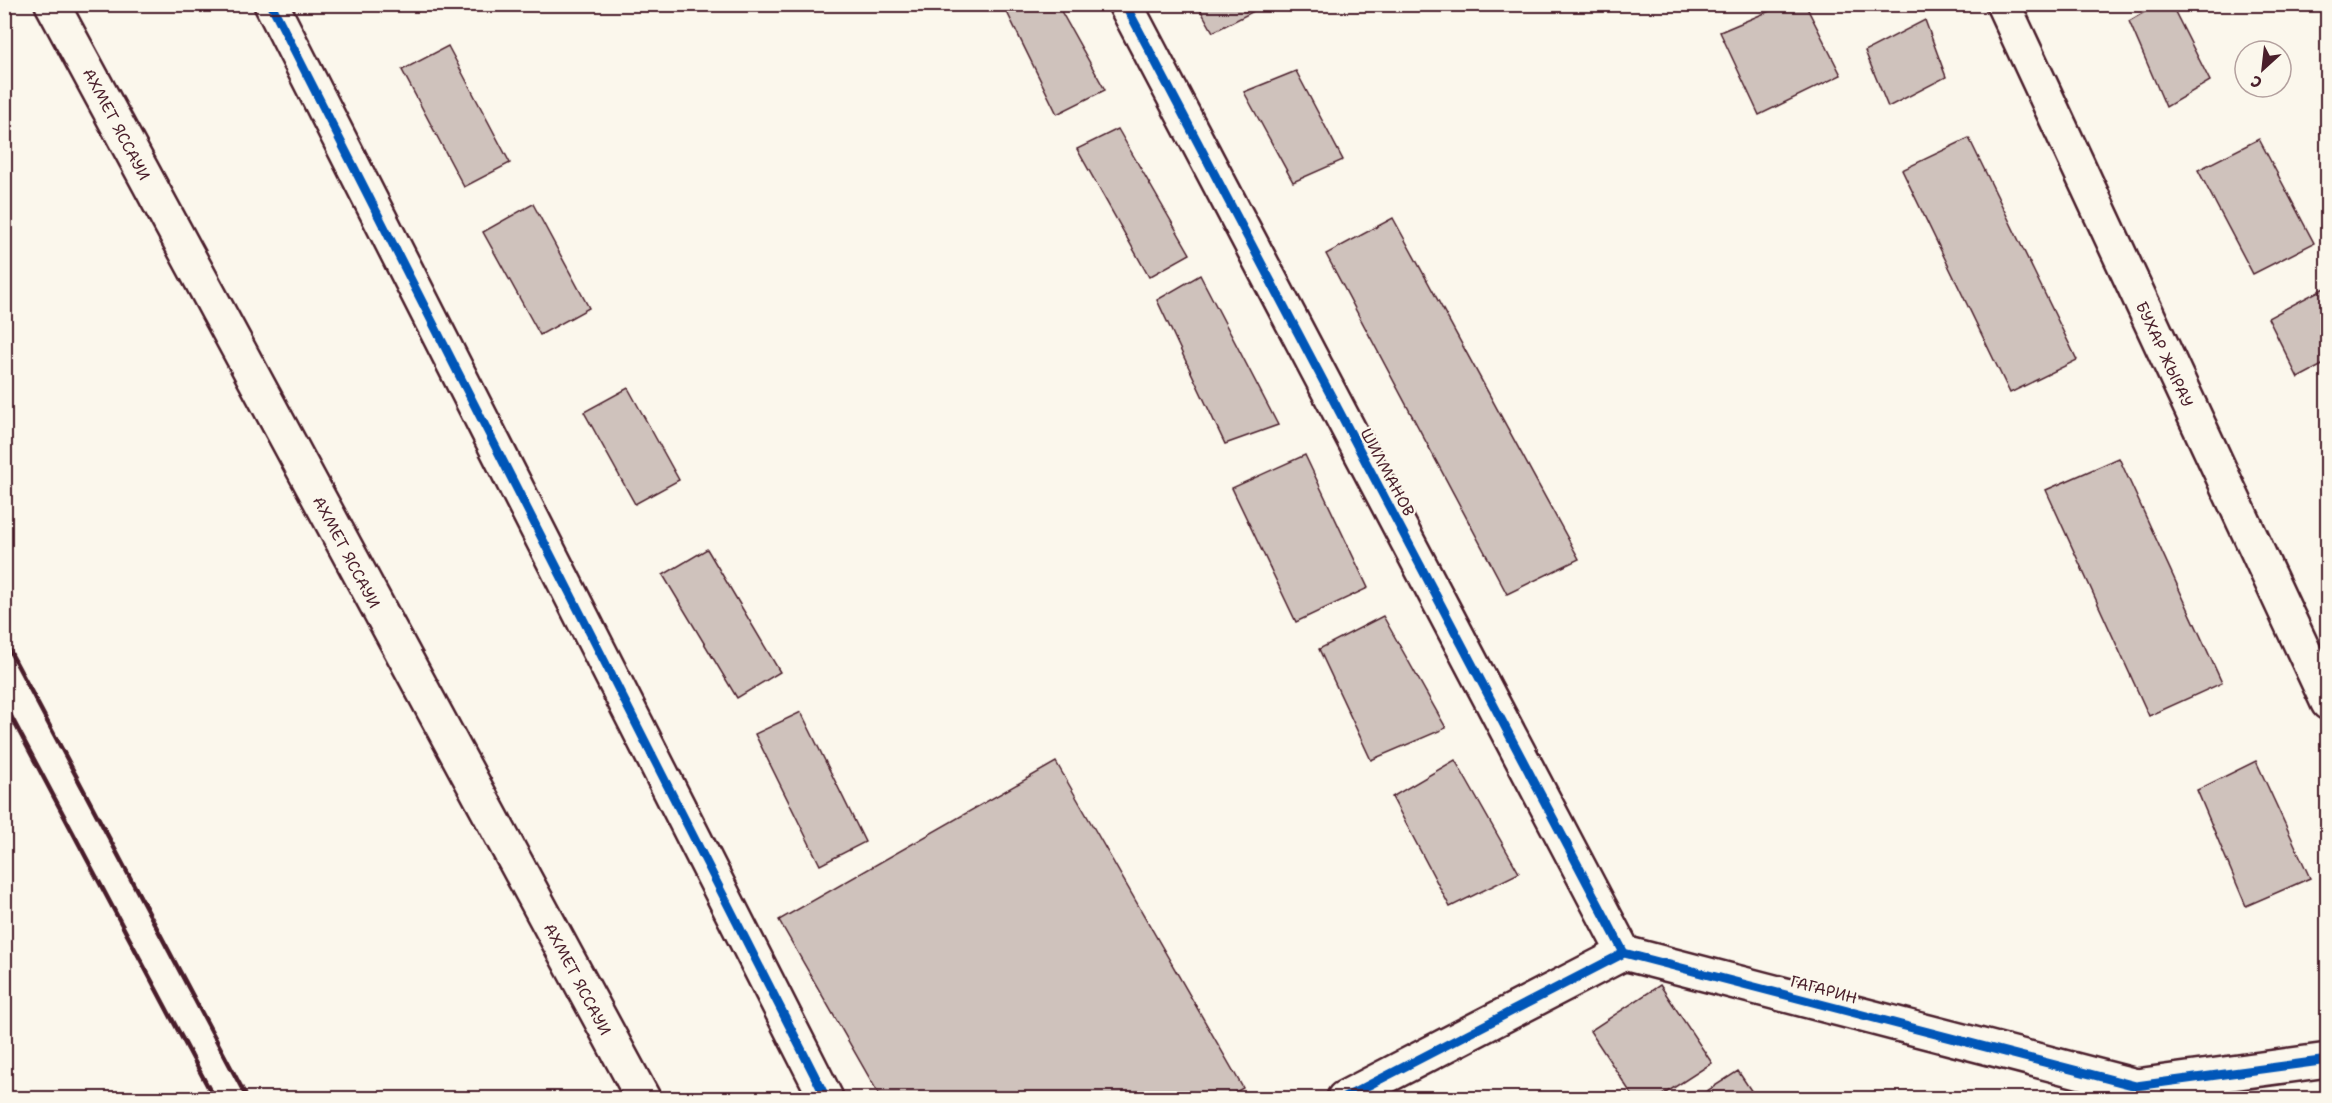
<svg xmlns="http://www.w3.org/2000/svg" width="2332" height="1103" viewBox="0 0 2332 1103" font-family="'Shantell Sans',sans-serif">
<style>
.building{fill:#cfc2bc;stroke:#4a1f2b;stroke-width:1.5}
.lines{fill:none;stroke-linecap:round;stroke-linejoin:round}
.minor-casing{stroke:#4a1f2b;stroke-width:38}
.major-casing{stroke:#4a1f2b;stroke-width:38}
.minor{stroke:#fbf7ec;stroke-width:33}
.major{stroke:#fbf7ec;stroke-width:33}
.rail{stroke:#4a1f2b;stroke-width:4.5}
.cycleway-casing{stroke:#fbf7ec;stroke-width:13}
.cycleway{stroke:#0057b8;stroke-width:9}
.labels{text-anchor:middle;stroke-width:4.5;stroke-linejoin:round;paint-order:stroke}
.street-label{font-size:16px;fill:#4a1f2b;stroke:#fbf7ec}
</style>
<rect width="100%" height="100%" fill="#fbf7ec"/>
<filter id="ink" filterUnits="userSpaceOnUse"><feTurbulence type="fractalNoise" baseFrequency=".0167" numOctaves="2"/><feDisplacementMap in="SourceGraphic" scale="12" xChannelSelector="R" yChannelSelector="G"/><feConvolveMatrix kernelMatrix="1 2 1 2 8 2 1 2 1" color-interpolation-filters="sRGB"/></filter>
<g filter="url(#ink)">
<path class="building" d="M1003,4H1057L1105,90L1057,114Z
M1197,4H1256L1258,9L1213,32Z
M1786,4H1805L1841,75L1759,115L1720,32Z
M2158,4H2171L2210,81L2166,107L2129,21Z
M1925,20L1946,77L1888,107L1865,51Z
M448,46L510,163L464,187L402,70Z
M1296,71L1343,160L1293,182L1244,92Z
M1118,129L1190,254L1149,277L1077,149Z
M1969,138L2077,360L2010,393L1902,170Z
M2259,139L2314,243L2253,274L2198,170Z
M533,204L589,308L540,335L483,232Z
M1393,218L1579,559L1507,594L1326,254Z
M1200,275L1278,425L1225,444L1157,300Z
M2328,286V362L2298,378L2268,318Z
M628,388L679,480L635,504L584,412Z
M1305,455L1368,588L1296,622L1232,488Z
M2119,458L2222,683L2149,716L2046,490Z
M707,549L780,672L737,698L663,575Z
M1383,616L1446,728L1371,760L1319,649Z
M801,712L865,842L820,865L755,734Z
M1455,760L1519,873L1450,907L1392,797Z
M2256,761L2310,878L2246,906L2197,790Z
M1056,762L1243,1088L1225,1098H881L779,920Z
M1660,985L1712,1063L1658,1098H1634L1590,1031Z
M1738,1071L1756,1098H1696Z"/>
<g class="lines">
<g class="minor-casing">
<path id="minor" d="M271,4L826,1098
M1125,4L1624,953
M2003,4L2328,703
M1344,1098L1624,953L2136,1086L2328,1060"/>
</g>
<g class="major-casing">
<path id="major" d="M52,4L643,1098"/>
</g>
<use href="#minor" class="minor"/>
<use href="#major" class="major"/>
<path class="rail" d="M4,640L247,1098
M4,703L214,1098"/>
<g class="cycleway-casing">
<path id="cycleway" d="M271,4L826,1098
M1125,4L1624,953
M1344,1098L1624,953L2136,1086L2328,1060"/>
</g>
<use href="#cycleway" class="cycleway"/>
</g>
</g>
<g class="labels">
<g class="street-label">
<text transform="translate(117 124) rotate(62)" y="6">АХМЕТ ЯССАУИ</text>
<text transform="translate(2165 354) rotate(65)" y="6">БУХАР ЖЫРАУ</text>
<text transform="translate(1388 472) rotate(62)" y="6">ШИЛМАНОВ</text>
<text transform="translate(347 552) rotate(62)" y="6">АХМЕТ ЯССАУИ</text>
<text transform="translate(578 979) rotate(62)" y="6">АХМЕТ ЯССАУИ</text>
<text transform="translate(1824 989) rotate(15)" y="6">ГАГАРИН</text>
</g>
</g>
<rect width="2332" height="1103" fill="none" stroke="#fbf7ec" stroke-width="24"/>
<rect x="12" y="12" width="2308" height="1079" fill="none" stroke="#4a1f2b" stroke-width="2" filter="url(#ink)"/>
<g transform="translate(2263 69) rotate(207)"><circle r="28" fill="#fbf7ec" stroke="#b4a19f" stroke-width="1.5"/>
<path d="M0-4.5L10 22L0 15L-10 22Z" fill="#4a1f2b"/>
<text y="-9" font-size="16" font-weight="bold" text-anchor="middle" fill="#4a1f2b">С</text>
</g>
</svg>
